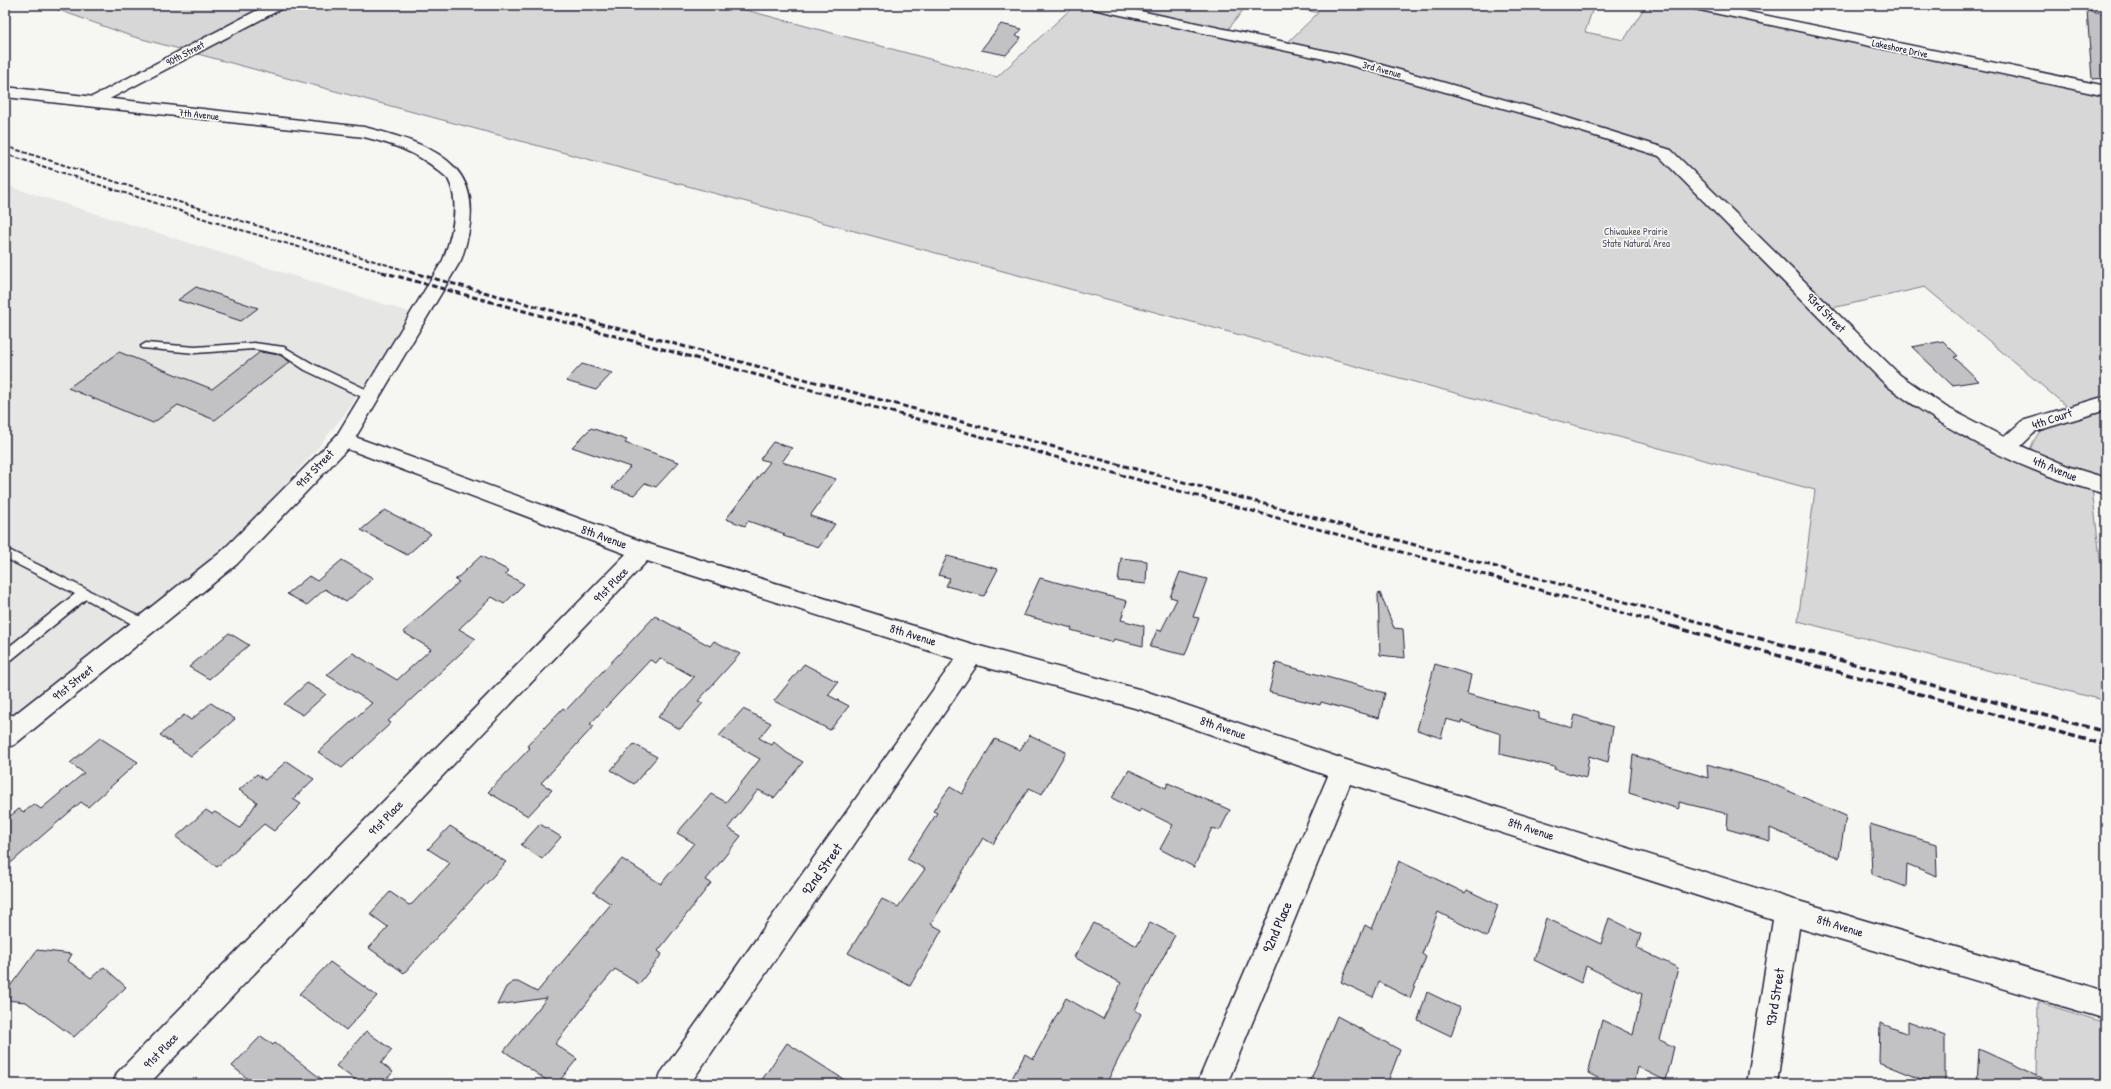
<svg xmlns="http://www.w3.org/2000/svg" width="2111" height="1089" viewBox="0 0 2111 1089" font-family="'Patrick Hand',sans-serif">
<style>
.built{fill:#e6e6e4}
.green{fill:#d7d7d7;stroke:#7c7c89;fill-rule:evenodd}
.building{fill:#c2c2c4;stroke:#22223b}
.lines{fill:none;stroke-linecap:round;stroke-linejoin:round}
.service-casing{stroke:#22223b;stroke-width:3}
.minor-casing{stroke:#22223b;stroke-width:3}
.tertiary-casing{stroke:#22223b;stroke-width:3}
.service{fill:#f6f6f2;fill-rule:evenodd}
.minor{fill:#f6f6f2;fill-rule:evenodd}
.tertiary{fill:#f6f6f2;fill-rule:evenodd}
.rail-far2{stroke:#22223b;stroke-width:2;stroke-dasharray:4.5 2;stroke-linecap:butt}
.rail-far1{stroke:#22223b;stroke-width:3;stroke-dasharray:5.5 3;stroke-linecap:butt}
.rail{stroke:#22223b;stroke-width:3.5;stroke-dasharray:7 3.5;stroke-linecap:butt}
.labels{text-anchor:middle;stroke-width:3.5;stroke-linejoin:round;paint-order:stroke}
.far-street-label{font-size:10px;fill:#22223b;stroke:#f6f6f2}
.far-park-label{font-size:10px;fill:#4f4f62;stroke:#f6f6f2}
.street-label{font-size:12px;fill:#22223b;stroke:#f6f6f2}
.near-street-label{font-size:14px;fill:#22223b;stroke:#f6f6f2}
</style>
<rect width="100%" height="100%" fill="#f6f6f2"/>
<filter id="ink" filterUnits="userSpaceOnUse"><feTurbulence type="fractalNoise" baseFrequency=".025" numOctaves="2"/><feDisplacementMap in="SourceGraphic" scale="8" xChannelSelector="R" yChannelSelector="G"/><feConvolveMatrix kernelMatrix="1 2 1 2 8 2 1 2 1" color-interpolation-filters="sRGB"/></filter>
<g filter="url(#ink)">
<path class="built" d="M5,185L409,312L381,360L343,416L316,450L270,501L215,555L99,652L5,727Z"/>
<path class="green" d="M45,5H727L997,77L1075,5H1247L1223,36L1287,43L1318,13L1288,5H1594L1585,32L1624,40L1646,5H1677L2106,95V480L2092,488L2106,611V701L1798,621L1815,490L131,36ZM1925,287L2078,416C2038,428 2040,425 2024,464L1894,389L1819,311Z
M2038,1002L2106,1023V1084H2037Z"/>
<path class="building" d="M2087,10L2106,14V78L2092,79Z
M1001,24L1022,29L1016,36L1021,37L1020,39L1006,55L981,50Z
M196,287L258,308L241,321L178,300Z
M1943,341L1958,356L1954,357L1979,381L1952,385L1912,347Z
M119,352L212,389L260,352L280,355L290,362L215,420L178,405L153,423L68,388Z
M582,364L612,373L596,390L566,381Z
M591,428L627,440L625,443L679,462L656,487L645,483L634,495L612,488L630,467L572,447Z
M773,442L792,448L782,462L836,479L810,516L835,524L819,547L783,536L785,534L748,521L745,526L726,519L770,462L760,459Z
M385,510L431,534L407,555L361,530Z
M481,556L509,571L505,574L524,584L504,604L492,597L459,629L476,639L388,721L391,723L342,768L318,752L372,703L327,675L353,653L397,680L431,649L403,632L459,582L455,580Z
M947,556L998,569L984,596L946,586L950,578L938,575Z
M1121,558L1147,561L1146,584L1118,581Z
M342,560L373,578L346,602L325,589L307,605L287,594L309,576L317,581Z
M1180,572L1207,579L1193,617L1199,618L1185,655L1150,647L1157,630L1161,631L1177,599L1170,597Z
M1040,578L1127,601L1121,620L1144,626L1143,646L1114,639L1113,642L1071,630L1072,628L1023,615Z
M1380,593L1394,628L1403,629L1405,658L1380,655L1378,594Z
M655,616L710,646L714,641L740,654L698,701L703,703L680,729L658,717L694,677L660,658L656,663L650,660L590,724L594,726L541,783L552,790L528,816L488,792L530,748L527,746L563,708L566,710Z
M229,633L249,645L209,679L189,667Z
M1276,663L1385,693L1379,718L1321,702L1320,705L1269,692Z
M804,664L838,682L828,695L849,706L830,730L774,701Z
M1435,664L1471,675L1467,694L1539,713V718L1572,728L1575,715L1613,727L1608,762L1589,756L1586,778L1554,769L1555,767L1500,754L1501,734L1461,721V723L1446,719L1441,738L1417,730Z
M307,683L326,694L303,715L284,704Z
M211,703L235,719L191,756L160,735L184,715L191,720Z
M743,709L771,723L759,738L772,745L774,742L787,753L803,762L774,798L758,790L728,828L741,836L706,880L711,883L658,951L662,954L639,984L615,969L594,994L555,1044L577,1059L557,1084H552L504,1051L547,998L497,1005L506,987L513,982H518L537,992L611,904L593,892L622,859L661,884L694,843L677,833L711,794L726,802L760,759L719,736Z
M1030,735L1066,752L1042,794L1029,788L993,844L983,838L931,924L942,930L910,986L848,953L882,899L898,907L925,869L907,859L937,813L933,811L950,787L962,794L995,739L1020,750Z
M100,738L138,762L88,807L81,802L5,868V820L19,809L24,812L34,804L41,809L84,773L70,763Z
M634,744L657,757L634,784L611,770Z
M1633,755L1708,778L1707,764L1768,782L1846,816L1839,858L1770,828V841L1727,829L1728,814L1679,802V809L1629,793Z
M287,761L314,779L293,799L301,804L274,831L264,824L217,867L176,837L206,810L212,814L215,812L240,828L257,802L239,790L257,774L265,780Z
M1129,770L1166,788L1168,783L1230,810L1220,830L1212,828L1194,867L1160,849L1173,825L1141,809L1139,812L1112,798Z
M540,824L561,837L542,859L521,845Z
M1870,824L1936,844L1937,876L1907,864L1906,887L1872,874Z
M450,826L506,862L404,973L369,948L388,927L370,914L390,892L409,905L412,904L450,863L428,849Z
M1399,861L1465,893L1467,890L1498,905L1487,937L1438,912L1422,954L1426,957L1410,998L1379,982L1373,997L1341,982L1365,925L1372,929Z
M1546,918L1601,944L1609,918L1641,934L1637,948L1678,968L1660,1040L1674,1047L1666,1081L1638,1067L1634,1084H1610L1588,1073L1602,1020L1633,1035L1642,994L1586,966L1581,983L1534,960Z
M1150,922L1175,935L1135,1010L1141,1014L1106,1084H1009L1025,1054L1033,1059L1066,998L1103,1019L1121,983L1074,957L1094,923L1137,946Z
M37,950L72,954L68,961L91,978L104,967L126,987L74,1037L26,1002L5,1000V993Z
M330,962L377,996L346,1030L299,994Z
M1427,992L1460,1008L1451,1036L1418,1020Z
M1337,1016L1400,1050L1387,1084H1309Z
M1908,1021L1945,1035V1084H1933L1879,1062L1880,1023L1908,1034Z
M366,1031L392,1050L381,1063L393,1072L382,1084H361L336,1066Z
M261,1036L273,1045L275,1043L328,1084H254L232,1066Z
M787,1043L851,1084H759Z
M1979,1049L2055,1084H1977Z"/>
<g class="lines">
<g class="service-casing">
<path id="service" d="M146,343L195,347L254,343L284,347L313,364L374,393L375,396L370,400L366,399L305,370L281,354L254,349L195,353L142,348L141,346Z
M5,548L149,621L151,625L149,629L145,630L141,629L86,599L10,661L5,662V650L75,594L5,558Z
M5,711L24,722L26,726L24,730L19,732L5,724Z"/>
</g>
<g class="minor-casing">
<path id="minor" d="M267,5H285L283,8L98,105H88L85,102L88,99Z
M1086,5H1112L1350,56L1548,112L1671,150L1900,375L1946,407L2004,437L2022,421L2106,396V410L2036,431L2021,446L2070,467L2106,478V494C2028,474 1950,434 1886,385L1659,156L1538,118L1342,63L1093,9Z
M1688,5H1715L2106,86V96L1695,9Z
M344,433L649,544L972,644L1142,690L1343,759L1788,898L2106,991V1019L1799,928L1777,1084H1747L1773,920L1350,784L1227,1084H1197L1328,776L1142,710L977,665L690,1084H657L661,1073L955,659L647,561L149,1084H113L117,1073L626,554L337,445L334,440L337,435Z"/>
</g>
<g class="tertiary-casing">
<path id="tertiary" d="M5,87L364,127C443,147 493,169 461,260L351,445L237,564L14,745L5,748V722L221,552L337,435L443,260C452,236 461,203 448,179C446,176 442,174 439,171C417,152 392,144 364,137L5,97Z"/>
</g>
<use href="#service" class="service"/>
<use href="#minor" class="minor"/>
<use href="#tertiary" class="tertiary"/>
<path class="rail-far2" d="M5,146L169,199L414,273
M5,154L211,221L386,273"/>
<path class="rail-far1" d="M382,272L1678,628
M410,272L1721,628"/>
<path class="rail" d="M1674,627L2106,745
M1717,627L2106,732"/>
</g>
</g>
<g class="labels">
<g class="far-street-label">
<text transform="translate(1900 48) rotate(12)" y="4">Lakeshore Drive</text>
<text transform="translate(185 53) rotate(-28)" y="4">90th Street</text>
<text transform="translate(1382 69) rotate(15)" y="4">3rd Avenue</text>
<text transform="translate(199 114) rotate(6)" y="4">7th Avenue</text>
</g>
<g class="far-park-label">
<text x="1636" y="235">Chiwaukee Prairie<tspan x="1636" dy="12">State Natural Area</tspan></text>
</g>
<g class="street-label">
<text transform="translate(1826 313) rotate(45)" y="4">93rd Street</text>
<text transform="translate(2052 419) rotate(-19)" y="4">4th Court</text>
<text transform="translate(315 469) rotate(-46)" y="4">91st Street</text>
<text transform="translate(2055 469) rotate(22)" y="4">4th Avenue</text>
<text transform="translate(604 537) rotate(20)" y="4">8th Avenue</text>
<text transform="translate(611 585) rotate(-46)" y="4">91st Place</text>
<text transform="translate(913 635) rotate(17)" y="4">8th Avenue</text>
<text transform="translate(73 683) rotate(-39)" y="4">91st Street</text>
<text transform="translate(1223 728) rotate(19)" y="4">8th Avenue</text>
<text transform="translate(386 818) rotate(-46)" y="4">91st Place</text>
<text transform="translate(1531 829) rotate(18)" y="4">8th Avenue</text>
<text transform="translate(1840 926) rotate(17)" y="4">8th Avenue</text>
<text transform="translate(161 1051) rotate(-46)" y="4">91st Place</text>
</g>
<g class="near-street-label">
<text transform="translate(822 869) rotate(-55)" y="5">92nd Street</text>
<text transform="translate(1277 927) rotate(-67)" y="5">92nd Place</text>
<text transform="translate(1775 997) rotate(-81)" y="5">93rd Street</text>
</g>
</g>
<rect width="2111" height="1089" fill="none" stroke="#f6f6f2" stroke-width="20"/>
<rect x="10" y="10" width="2091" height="1069" fill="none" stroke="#22223b" stroke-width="1.5" filter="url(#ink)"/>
</svg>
